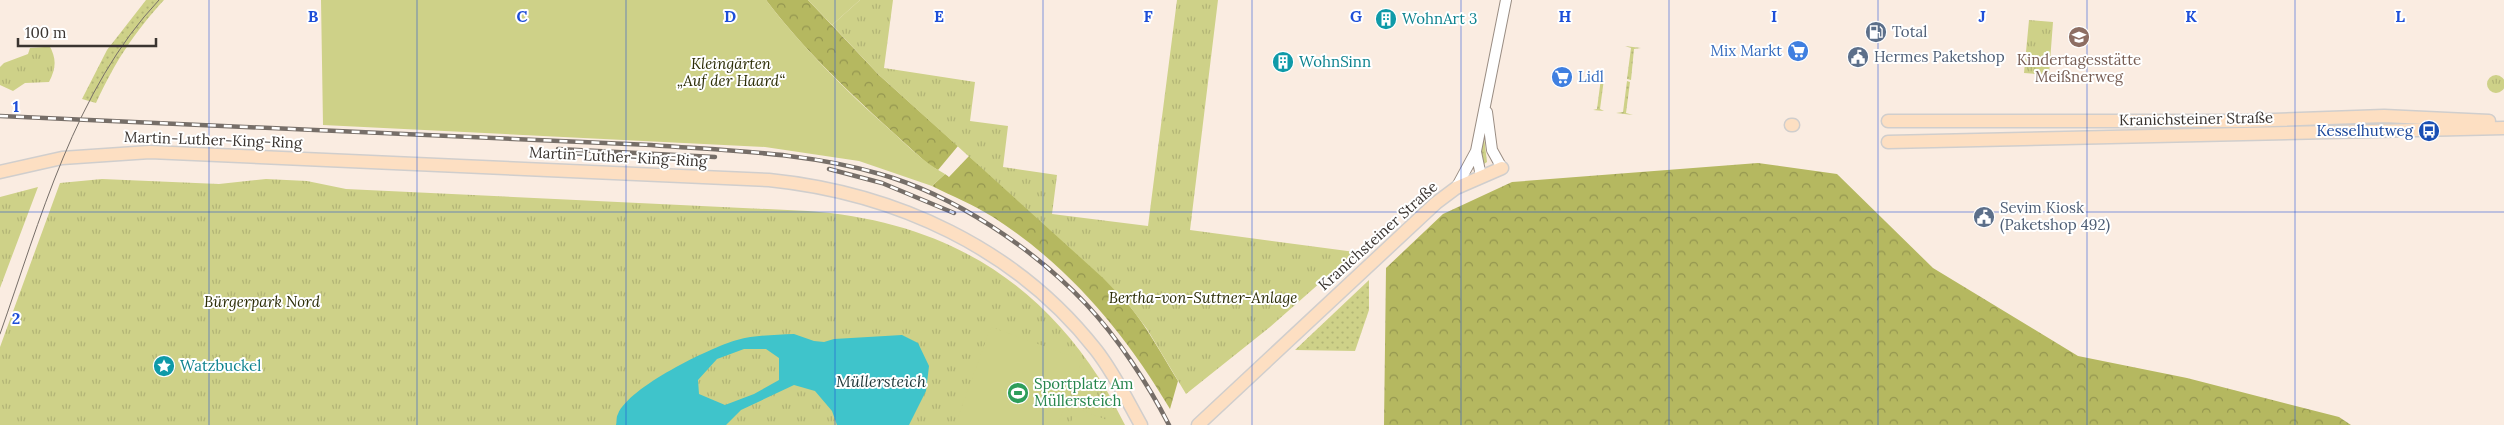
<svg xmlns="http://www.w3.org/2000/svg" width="2504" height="425" viewBox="0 0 2504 425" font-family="Lora,serif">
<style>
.grass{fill:url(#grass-dots)}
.forest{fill:url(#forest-crowns)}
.park{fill:url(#park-tufts)}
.garden{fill:#ced188}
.water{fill:#3fc4cb;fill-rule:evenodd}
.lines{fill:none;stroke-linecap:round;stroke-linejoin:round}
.minor-casing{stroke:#998c82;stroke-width:12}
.major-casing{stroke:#d0cecd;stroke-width:15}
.minor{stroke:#fff;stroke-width:10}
.major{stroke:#fddfc2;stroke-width:12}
.tram{stroke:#766e68;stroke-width:1}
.rail-casing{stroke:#766e68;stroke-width:4.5}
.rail{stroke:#fff;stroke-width:2.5;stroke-dasharray:8;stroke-linecap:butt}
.grid{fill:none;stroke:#1d4ed8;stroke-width:1;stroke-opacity:0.55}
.labels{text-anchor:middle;stroke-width:4;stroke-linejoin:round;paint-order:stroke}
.culture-label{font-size:15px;fill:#0d838f;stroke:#fff;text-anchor:start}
.service-label{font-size:15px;fill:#4e5e75;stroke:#fff;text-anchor:start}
.shop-label{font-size:15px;fill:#366cbe;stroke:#fff;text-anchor:end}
.education-label{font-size:15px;fill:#785e54;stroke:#fff}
.park-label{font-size:15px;font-style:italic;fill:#2b2c05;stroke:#fff}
.street-label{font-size:15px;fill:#3a3430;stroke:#fff}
.transit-label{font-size:15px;fill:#164399;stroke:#fff;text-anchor:end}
.leisure-label{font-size:15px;fill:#27864d;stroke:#fff;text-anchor:start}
.water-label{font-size:16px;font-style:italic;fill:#1f3637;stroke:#fff}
.grid-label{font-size:16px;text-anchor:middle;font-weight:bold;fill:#1d4ed8;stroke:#fff;stroke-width:4;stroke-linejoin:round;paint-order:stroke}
</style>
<defs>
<pattern id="grass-dots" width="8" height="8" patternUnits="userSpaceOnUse" patternTransform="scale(1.25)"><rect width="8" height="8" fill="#ced188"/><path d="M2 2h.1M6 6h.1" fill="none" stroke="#b2b476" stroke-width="1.8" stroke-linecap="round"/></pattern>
<pattern id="forest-crowns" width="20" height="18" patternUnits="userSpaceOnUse" patternTransform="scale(1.25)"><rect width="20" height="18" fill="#b5b860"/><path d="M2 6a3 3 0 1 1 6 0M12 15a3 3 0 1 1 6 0" fill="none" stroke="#949650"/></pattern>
<pattern id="park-tufts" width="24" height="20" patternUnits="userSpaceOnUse" patternTransform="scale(1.25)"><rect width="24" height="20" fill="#ced188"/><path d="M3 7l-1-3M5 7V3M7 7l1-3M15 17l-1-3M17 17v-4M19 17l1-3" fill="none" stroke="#b2b476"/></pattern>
</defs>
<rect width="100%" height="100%" fill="#faece1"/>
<path class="grass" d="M146,0H164C133,34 115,62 96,103L82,99L107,50Z
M1625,46L1641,48L1634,49L1631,80L1627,79L1631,48Z
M1601,78L1604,79L1600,109L1604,111L1593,110L1597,109Z
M1627,81L1630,82L1626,113L1633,115L1616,113L1623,112Z
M1482,137H1484L1487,162L1484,164L1480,152Z
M1369,280V310L1355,351L1295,350Z"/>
<path class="forest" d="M766,0H808L879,75L958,146L938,170L929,165C872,113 813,62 766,0Z
M969,156C1022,204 1081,249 1128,304C1147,327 1162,355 1178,381L1170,409C1125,333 1068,265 993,217C974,205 952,196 932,186L945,174L949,177Z
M1758,163L1837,174L1933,268L2078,356L2187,378L2339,417L2351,425H1384L1386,268L1443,214L1512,182Z"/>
<path class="park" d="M860,0H893L884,68L975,82L970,121L1008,126L1003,167L1057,175L1052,214L1148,226L1177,0H1218L1190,230L1355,252L1270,327L1186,394L1147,329L1128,304L1103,278L879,75L832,25Z
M2029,20L2053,22L2049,75L2024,73Z
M44,45H49C57,59 56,68 49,82L25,83L13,91L0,85V67L4,63L28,54L30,48L44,47Z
M2487 84a9 9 0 1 1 18 0a9 9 0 1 1-18 0Z
M102,179L219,184L266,179L307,181L346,189L808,211C933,220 1031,272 1099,378C1109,393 1117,410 1125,425H0V347L60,183Z
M38,187L0,288V197Z"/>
<path class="garden" d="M321,0H766C802,47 844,89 888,128C906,144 923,162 945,174L932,186L859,161L765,147L323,125Z
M808,0H860L832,25Z
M991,327L1082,360L1058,425H955Z
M1076,408L1120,425H1070Z"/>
<path class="water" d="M794,334L814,341L824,342L834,339L902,335L918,343L929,366L926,391L909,425H837L832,411L815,391L794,385L741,410L726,425H616C617,422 616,417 618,414C629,387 709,348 737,340C755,335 775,335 794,334ZM744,349H766L779,358V380L754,394L725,405L699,394L698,380L717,359Z"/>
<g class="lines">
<g class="minor-casing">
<path id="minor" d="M1487,112L1492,150L1502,168
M1476,152L1481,176
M1456,188L1476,151L1506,0"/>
</g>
<g class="major-casing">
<path id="major" d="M1888,121H2246L2384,116L2489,121
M1791,125H1793
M1888,142L2504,128
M0,172L62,158L150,152L769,180C896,193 1016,248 1096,350C1114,373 1127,400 1141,425
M1198,425L1436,203L1456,188L1502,168"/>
</g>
<use href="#minor" class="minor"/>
<use href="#major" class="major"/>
<path class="tram" d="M0,334C40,221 75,89 159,0"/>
<g class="rail-casing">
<path id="rail" d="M0,116L651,145C728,151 806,152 880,174C954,195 1033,248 1086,304C1118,338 1148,384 1169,425
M558,149L715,157
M829,169L882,183L954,213"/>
</g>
<use href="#rail" class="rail"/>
</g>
<path class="grid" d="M209,0V425M417,0V425M626,0V425M835,0V425M1043,0V425M1252,0V425M1461,0V425M1669,0V425M1878,0V425M2087,0V425M2295,0V425M0,212H2504"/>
<defs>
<g id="building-disc" transform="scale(1.125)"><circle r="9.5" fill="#0f9aa8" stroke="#fff"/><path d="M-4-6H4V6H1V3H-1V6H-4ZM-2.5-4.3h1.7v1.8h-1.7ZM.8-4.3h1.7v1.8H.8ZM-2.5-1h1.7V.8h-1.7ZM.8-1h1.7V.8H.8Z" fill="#fff"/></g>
<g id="fuel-disc" transform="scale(1.125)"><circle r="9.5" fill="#5c6f8a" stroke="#fff"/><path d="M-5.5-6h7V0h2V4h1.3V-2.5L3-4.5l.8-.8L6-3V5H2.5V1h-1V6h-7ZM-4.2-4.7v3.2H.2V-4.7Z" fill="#fff"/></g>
<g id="school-disc" transform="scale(1.125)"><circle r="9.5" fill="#8d6e63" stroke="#fff"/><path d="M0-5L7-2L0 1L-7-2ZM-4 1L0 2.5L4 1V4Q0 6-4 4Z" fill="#fff"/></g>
<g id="supermarket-disc" transform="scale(1.125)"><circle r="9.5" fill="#3f7fe0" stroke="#fff"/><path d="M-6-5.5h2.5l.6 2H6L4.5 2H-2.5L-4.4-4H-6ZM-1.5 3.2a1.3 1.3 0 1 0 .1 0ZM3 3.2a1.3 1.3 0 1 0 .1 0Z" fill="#fff"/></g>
<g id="civic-disc" transform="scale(1.125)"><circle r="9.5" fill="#5c6f8a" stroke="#fff"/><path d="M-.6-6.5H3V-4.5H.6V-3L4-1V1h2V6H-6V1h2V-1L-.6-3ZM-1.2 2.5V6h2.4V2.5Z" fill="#fff"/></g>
<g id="bus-disc" transform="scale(1.125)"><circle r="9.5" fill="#1a4fb4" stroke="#fff"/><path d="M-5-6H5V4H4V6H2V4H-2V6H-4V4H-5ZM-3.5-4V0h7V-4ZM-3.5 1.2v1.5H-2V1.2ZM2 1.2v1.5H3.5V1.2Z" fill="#fff"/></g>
<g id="sight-disc" transform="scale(1.125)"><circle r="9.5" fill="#0f9aa8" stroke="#fff"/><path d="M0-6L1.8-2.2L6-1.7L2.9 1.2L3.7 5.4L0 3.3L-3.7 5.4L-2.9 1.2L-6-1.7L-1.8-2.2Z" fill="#fff"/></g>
<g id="stadium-disc" transform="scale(1.125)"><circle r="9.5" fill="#2e9e5b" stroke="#fff"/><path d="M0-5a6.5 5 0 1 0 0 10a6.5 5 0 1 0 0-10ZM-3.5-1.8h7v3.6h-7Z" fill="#fff"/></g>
</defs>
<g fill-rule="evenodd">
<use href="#building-disc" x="1386" y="19"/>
<use href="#fuel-disc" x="1876" y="32"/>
<use href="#school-disc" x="2079" y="37"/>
<use href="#supermarket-disc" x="1798" y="51"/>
<use href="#civic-disc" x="1858" y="57"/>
<use href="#building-disc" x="1283" y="62"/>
<use href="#supermarket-disc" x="1562" y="77"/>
<use href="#bus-disc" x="2429" y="131"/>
<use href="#civic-disc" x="1984" y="217"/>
<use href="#sight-disc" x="164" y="366"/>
<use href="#stadium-disc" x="1018" y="393"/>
</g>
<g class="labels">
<g class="culture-label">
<text x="1402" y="24">WohnArt 3</text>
<text x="1299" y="67">WohnSinn</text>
<text x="180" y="371">Watzbuckel</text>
</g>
<g class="service-label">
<text x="1892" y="37">Total</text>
<text x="1874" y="62">Hermes Paketshop</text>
<text x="2000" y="213">Sevim Kiosk<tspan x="2000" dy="17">(Paketshop 492)</tspan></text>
</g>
<g class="shop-label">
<text x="1782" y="56">Mix Markt</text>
<text x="1578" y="82" text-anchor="start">Lidl</text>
</g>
<g class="education-label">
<text x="2079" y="65">Kindertagesstätte<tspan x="2079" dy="17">Meißnerweg</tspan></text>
</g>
<g class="park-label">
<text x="731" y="69">Kleingärten<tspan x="731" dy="17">„Auf der Haard“</tspan></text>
<text x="1203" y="303">Bertha-von-Suttner-Anlage</text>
<text x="262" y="307">Bürgerpark Nord</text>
</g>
<g class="street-label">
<text transform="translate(2196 119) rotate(-1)" y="5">Kranichsteiner Straße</text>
<text transform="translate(213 140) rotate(2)" y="5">Martin-Luther-King-Ring</text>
<text transform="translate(618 157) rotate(3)" y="5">Martin-Luther-King-Ring</text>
<text transform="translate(1378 236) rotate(-42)" y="5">Kranichsteiner Straße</text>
</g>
<g class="transit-label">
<text x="2413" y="136">Kesselhutweg</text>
</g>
<g class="leisure-label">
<text x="1034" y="389">Sportplatz Am<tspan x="1034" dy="17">Müllersteich</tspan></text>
</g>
<g class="water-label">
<text x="881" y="387">Müllersteich</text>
</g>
</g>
<g class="grid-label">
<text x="313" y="22">B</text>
<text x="522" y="22">C</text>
<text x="730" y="22">D</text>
<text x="939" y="22">E</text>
<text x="1148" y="22">F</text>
<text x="1356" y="22">G</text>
<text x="1565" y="22">H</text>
<text x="1774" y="22">I</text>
<text x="1982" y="22">J</text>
<text x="2191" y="22">K</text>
<text x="2400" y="22">L</text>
<text x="16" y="112">1</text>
<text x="16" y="324">2</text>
</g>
<path d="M18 38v8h138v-8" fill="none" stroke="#3a3430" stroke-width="2.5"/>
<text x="25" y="38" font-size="15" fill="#3a3430" stroke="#ffffff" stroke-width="4" paint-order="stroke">100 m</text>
</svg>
